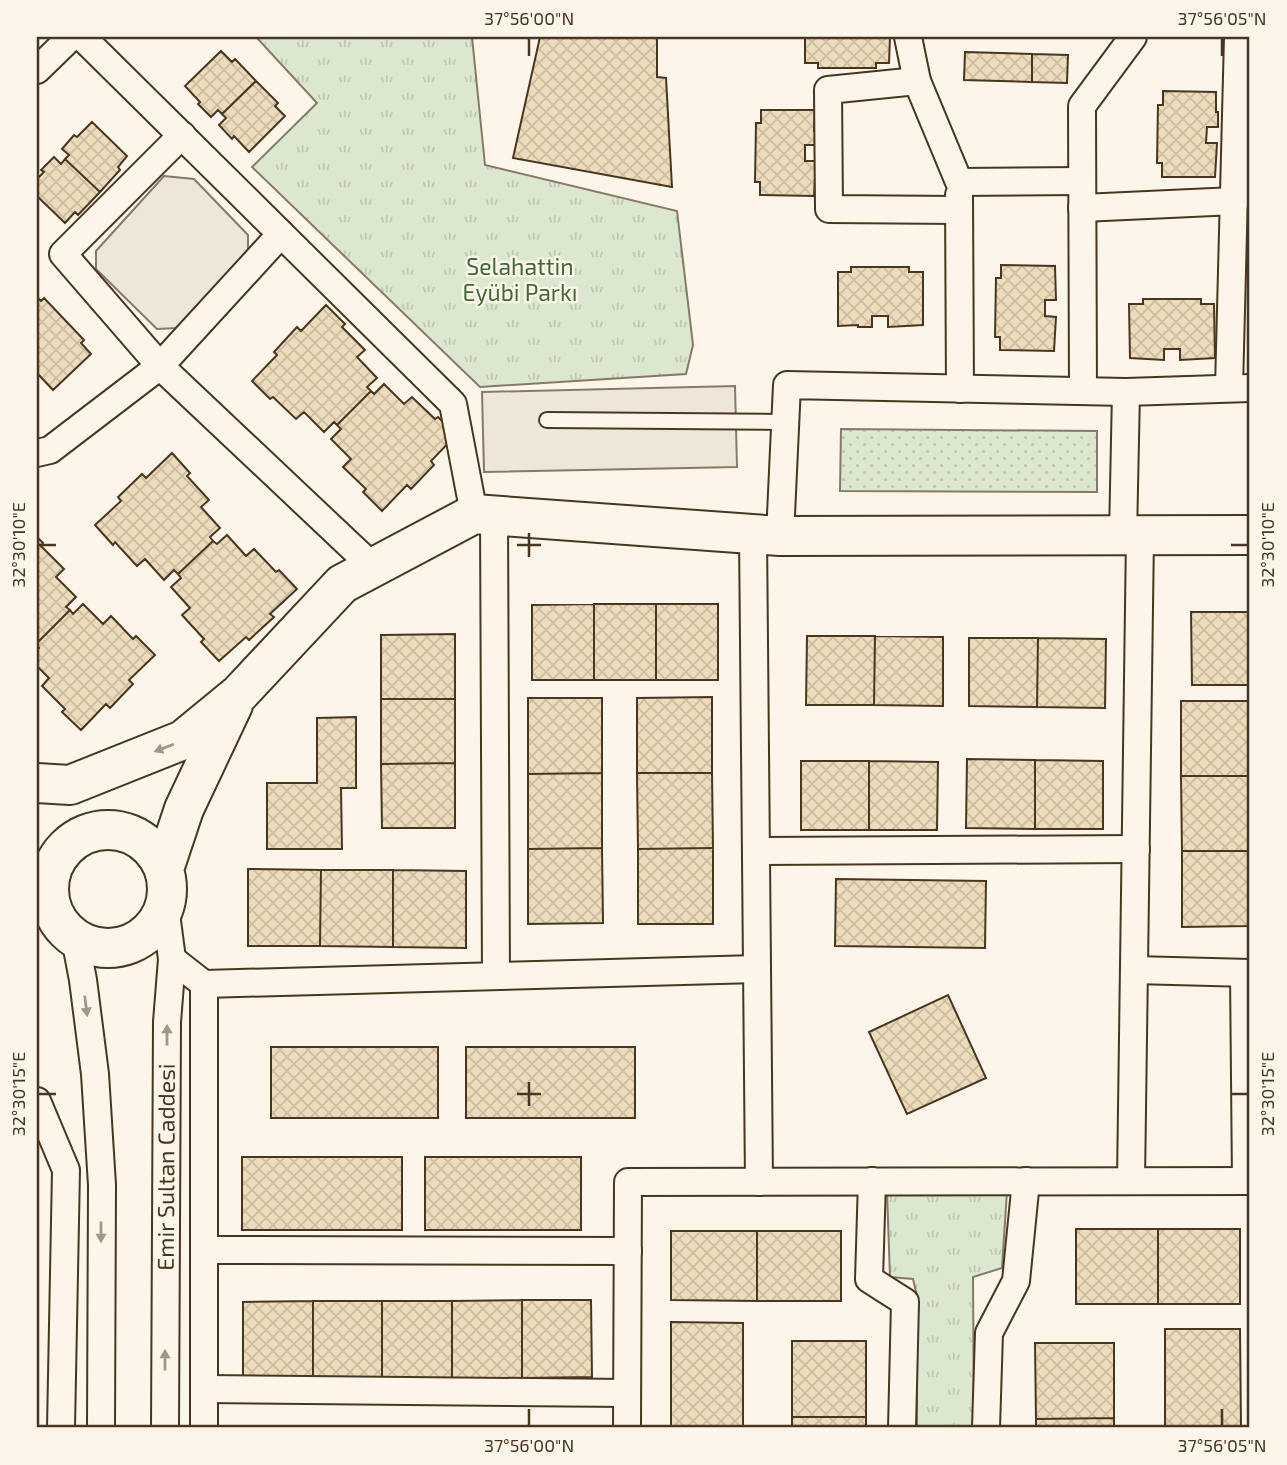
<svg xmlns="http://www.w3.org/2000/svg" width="1287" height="1465" viewBox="0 0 1287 1465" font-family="'Exo 2',sans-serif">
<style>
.grass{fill:url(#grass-dots);stroke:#887966;stroke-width:2}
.park{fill:url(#park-tufts);stroke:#887966;stroke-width:2}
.parking{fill:#ede7d9;stroke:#887966;stroke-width:2}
.building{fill:url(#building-cross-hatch);stroke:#4a3520;stroke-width:2}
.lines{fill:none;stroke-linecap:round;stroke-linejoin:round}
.lane-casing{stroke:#4a3520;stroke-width:18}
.street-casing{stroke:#4a3520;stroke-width:30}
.secondary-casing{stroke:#4a3520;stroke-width:42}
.lane{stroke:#fbf6e9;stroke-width:14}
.street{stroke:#fbf6e9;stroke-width:26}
.secondary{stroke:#fbf6e9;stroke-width:38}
.oneway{fill:#a29684}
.ticks{fill:none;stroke:#4a3520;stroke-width:2.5}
.labels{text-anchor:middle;stroke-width:5;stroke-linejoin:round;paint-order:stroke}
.park-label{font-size:23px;fill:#436837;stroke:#fbf6e9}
.street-label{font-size:23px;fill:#4a3520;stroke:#fbf6e9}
.neatline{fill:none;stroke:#4a3520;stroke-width:2.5}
.ticks-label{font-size:18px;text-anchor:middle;fill:#4a3520}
</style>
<defs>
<pattern id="grass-dots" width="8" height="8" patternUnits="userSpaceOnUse" patternTransform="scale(1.75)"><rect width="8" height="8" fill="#dce7d0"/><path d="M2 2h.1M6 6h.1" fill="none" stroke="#bec7b2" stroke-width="1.8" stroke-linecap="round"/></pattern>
<pattern id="park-tufts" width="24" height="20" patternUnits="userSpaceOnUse" patternTransform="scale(1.75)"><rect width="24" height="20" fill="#dce7d0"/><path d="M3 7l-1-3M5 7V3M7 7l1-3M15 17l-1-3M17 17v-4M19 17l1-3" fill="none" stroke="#bec7b2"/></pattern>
<pattern id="building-cross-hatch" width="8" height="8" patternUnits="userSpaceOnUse" patternTransform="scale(1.75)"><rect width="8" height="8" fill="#ecdcbc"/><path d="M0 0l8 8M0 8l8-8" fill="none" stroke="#ccbda1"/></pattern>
</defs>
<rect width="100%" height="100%" fill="#fbf6e9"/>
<path class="grass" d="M841,429L1097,431V492L840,491Z"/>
<path class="park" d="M256,37H472L485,165L677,211L693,345L686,374L480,387L252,167L317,103Z
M1007,1191L1002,1268L973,1277L974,1428H917V1296L913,1279L890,1277L887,1192Z"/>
<path class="parking" d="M164,176L194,179L248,235V257L176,328L157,329L96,269V251Z
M735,386L737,467L484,472L482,392Z"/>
<path class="building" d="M540,37H657V77L666,78L672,187L513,158Z
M805,37H890L889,63H876V68H818V63H805Z
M221,51L232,62L235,59L256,81L222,114L218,110L211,117L198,104L200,102L185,86Z
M965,52L1032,54V82L964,80Z
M1032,54L1068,55L1067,83L1032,82Z
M256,81L278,103L275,106L285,116L249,152L234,136L232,139L219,125L226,118L222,114Z
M1163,91L1216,92V112H1218V127H1207L1206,143H1217L1215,177H1162V163H1157L1158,105H1163Z
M761,110H815L814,131H816V145H805V161H816L814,196L760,195V182H755L756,123H761Z
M92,122L127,156L118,167L120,170L100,192L65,159L69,155L62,149L74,135L77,137Z
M54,157L61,164L65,159L100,192L78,215L75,212L65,223L37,196V179L44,172L41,170Z
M1001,265L1055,266L1056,300H1045V316L1056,317L1054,351L1000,350V337H995L996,278H1001Z
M851,267H909V272H923V325L888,327V316H872V327H858V325L838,326V272H851Z
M37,297L41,301L44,298L84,340L81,343L91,354L53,390L37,373Z
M1143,299H1201V304H1214L1215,358L1180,360V349H1164V360L1130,358L1129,304H1143Z
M326,305L345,324L342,327L365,350L357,357L377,378L367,387L371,391L337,425L334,422L324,432L304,412L296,419L273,397L270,399L252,381L277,355L274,352L297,327L301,331Z
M384,384L404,404L412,397L435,419L438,417L456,435L431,461L434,465L411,489L407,485L382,511L363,492L366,489L343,467L351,459L331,439L341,429L337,425L371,391L374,394Z
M172,453L190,473L187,476L209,500L201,507L220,528L210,537L213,541L178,574L174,570L164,580L145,559L137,566L115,542L113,545L95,525L121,501L118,497L142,474L146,478Z
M227,535L246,556L254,549L276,572L279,570L297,589L270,614L274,617L249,640L246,637L219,661L201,642L204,639L182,615L190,608L171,587L181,578L178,574L213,541L217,544Z
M37,537L43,543L41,546L64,569L56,577L76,597L66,607L70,610L37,643Z
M83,604L103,624L111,616L133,639L136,636L155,655L129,680L133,684L110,708L106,704L81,730L62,712L65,709L42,686L49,678L37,666V651L39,648L37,646V643L70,610L73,614Z
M594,604H656V680H594Z
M594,604V680H532V605Z
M656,604H718V680H656Z
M1191,612H1250V685H1192Z
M455,634V699H381V635Z
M807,636H875L874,705H806Z
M875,636L943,637V706L874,705Z
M969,638H1038L1037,707L969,706Z
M1038,638L1106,639L1105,708L1037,707Z
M712,697V773H637V698Z
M528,698H602V773L528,774Z
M381,699H455V763L381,764Z
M1181,701H1250V776H1181Z
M356,717V788H341L342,849H267V783H317V718Z
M967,759L1035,760V829L966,828Z
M1035,760L1103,761V829H1035Z
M801,761H869V830H801Z
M869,761L938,762L937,830H869Z
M455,763V828H382L381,764Z
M602,773V848L528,849V774Z
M637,773H712L713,848L638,849Z
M1181,776H1250V851H1182Z
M602,848L603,923L528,924V849Z
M713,848V924H638V849Z
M1182,851H1250V926L1182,927Z
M248,869L321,870L320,946H248Z
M321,870H393V947L320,946Z
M393,870L466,871V948L393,947Z
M836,879L986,881L985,948L835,946Z
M948,995L986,1078L907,1114L869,1032Z
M271,1047H438V1118H271Z
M466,1047H635V1118H466Z
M242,1157H402V1230H242Z
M425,1157H581V1230H425Z
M1076,1229H1158V1304H1076Z
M1158,1229H1240V1304H1158Z
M671,1231H757V1301L671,1300Z
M757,1231H841V1301H757Z
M522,1300V1378H452V1301Z
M522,1300H591L592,1377L522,1378Z
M313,1301V1379H243V1302Z
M313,1301H382V1378L313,1379Z
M382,1301H452V1378H382Z
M671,1322L743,1323V1428H671Z
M1165,1329H1240L1241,1428H1165Z
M792,1341H866V1417H792Z
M1035,1343H1114V1418L1036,1419Z
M792,1417H866V1428H792Z
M1114,1418V1428H1036V1419Z"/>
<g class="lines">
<g class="lane-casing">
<path id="lane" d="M547,420L785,422"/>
</g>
<g class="street-casing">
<g id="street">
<path d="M82,37L453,404L474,514"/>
<path d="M908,37L917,81L959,182L1082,181"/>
<path d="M37,70L71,37"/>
<path d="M917,81L828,90L829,209L959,210"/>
<path d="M182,135L63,254L160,366L281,234"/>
<path d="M959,195L960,389"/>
<path d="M1082,208L1235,201"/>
<path d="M1229,388L1238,37"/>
<path d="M1083,391L1082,106L1133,37"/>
<path d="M37,453L50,450L160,366L373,567"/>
<path d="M494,515L496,976"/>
<path d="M753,534L759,1182"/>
<path d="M780,536L787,385L1126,392L1250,388"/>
<path d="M1123,536L1126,392"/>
<path d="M756,851L1136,849"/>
<path d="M75,938L83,980L95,1074L102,1185L101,1428"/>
<path d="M172,959L204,984L757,969"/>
<path d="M1134,970L1250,973"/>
<path d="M1244,973L1246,1181"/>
<path d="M204,984V1428"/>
<path d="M37,1101L66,1170L61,1428"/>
<path d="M872,1181L869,1279L905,1302L902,1428"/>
<path d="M1131,1181L1140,536"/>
<path d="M204,1250L628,1251"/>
<path d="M204,1389L627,1393"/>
<path id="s1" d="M165,1428L167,1022L172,959L165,906"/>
<path d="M627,1428L628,1182L1250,1181"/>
<path d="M986,1428L989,1333L1016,1281L1026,1181"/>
</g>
</g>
<g class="secondary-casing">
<path id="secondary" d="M37,783L70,785L183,740L239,694L342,584L474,514L780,536L1250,535
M49 889a59 59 0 1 1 118 0a59 59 0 1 1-118 0Z
M164,869L184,809L233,705"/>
</g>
<use href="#lane" class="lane"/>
<use href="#street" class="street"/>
<use href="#secondary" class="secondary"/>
</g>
<defs><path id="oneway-solid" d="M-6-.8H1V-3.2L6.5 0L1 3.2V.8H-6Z" transform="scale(1.75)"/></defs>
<g class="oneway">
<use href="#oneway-solid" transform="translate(164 748) rotate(159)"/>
<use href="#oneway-solid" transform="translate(86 1006) rotate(83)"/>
<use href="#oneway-solid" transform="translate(167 1035) rotate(-90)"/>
<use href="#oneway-solid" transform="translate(101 1232) rotate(90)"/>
<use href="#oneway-solid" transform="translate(165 1360) rotate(-90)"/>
</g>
<path class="ticks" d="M529,38V56M1222,38V56M529,533V557M38,545H56M517,545H541M1231,545H1248M529,1082V1106M38,1094H56M517,1094H541M1231,1094H1248M529,1409V1426M1222,1409V1426"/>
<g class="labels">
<g class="park-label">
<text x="520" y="275">Selahattin<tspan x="520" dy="26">Eyübi Parkı</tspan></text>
</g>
<g class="street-label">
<text dy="8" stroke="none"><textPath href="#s1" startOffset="261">Emir Sultan Caddesi</textPath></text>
</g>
</g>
<rect width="1287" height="1465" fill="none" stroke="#fbf6e9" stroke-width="77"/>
<rect x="38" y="38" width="1210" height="1388" class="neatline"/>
<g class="ticks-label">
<text x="529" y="25">37°56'00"N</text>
<text x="1222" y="25">37°56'05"N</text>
<text transform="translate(1268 545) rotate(-90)" y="6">32°30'10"E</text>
<text transform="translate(19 545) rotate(-90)" y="6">32°30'10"E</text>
<text transform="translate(1268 1094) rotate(-90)" y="6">32°30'15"E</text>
<text transform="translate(19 1094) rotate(-90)" y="6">32°30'15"E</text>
<text x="529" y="1452">37°56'00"N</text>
<text x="1222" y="1452">37°56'05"N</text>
</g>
</svg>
